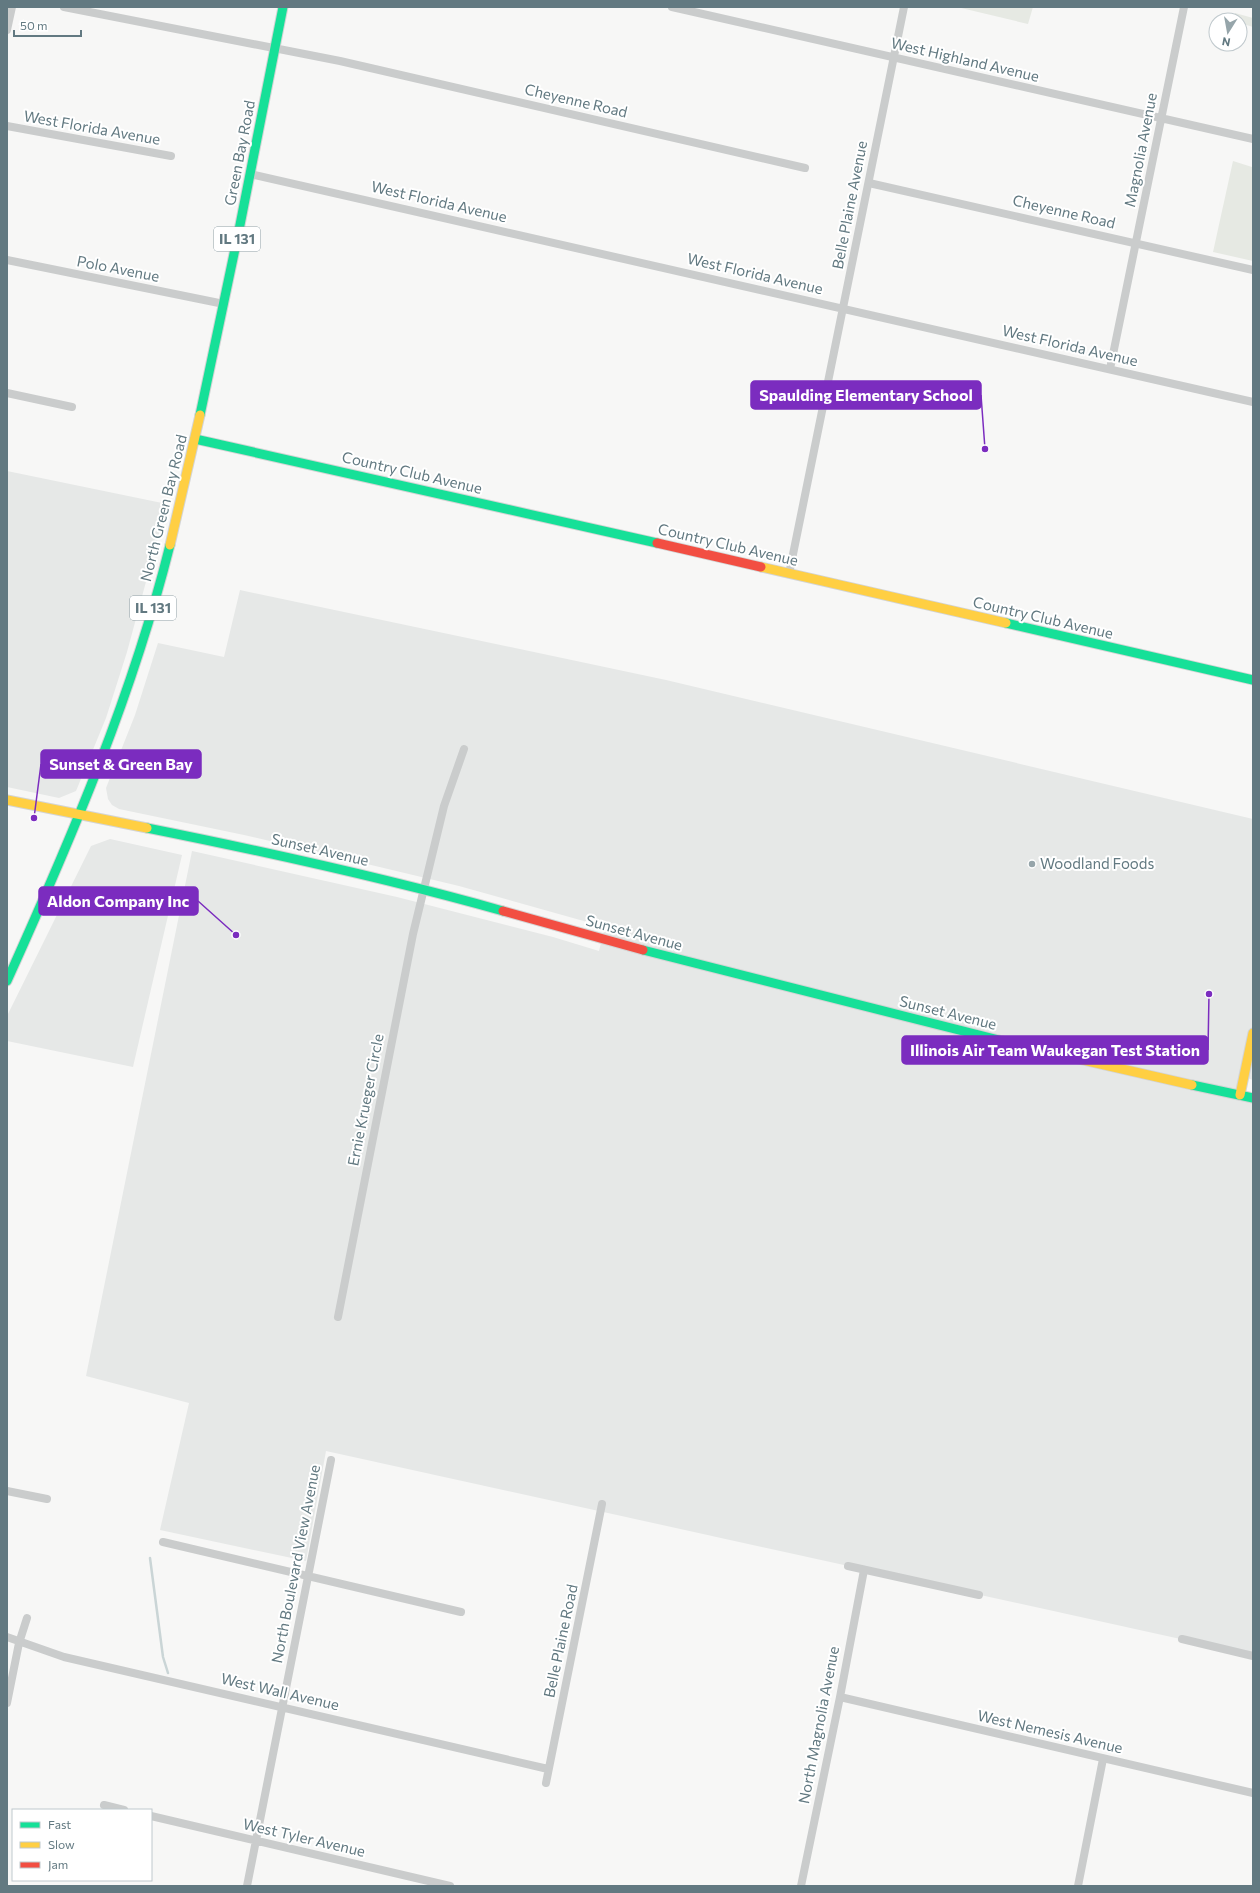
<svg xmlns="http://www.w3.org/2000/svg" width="1260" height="1893" viewBox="0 0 1260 1893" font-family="Commissioner,sans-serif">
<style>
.built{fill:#e6e8e7}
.green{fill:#e6e9e3}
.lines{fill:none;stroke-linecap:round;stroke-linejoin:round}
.stream{stroke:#cad5d6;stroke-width:2.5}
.fast-casing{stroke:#d3d4d4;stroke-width:11}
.slow-casing{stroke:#d3d4d4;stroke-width:11}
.jam-casing{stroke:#d3d4d4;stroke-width:11}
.street{stroke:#cacccc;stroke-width:8}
.fast{stroke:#16e098;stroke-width:9}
.slow{stroke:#ffcf43;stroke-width:9}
.jam{stroke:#f24e42;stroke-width:9}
.poi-dot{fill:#96a5aa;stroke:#fff;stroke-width:1.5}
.labels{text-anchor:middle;stroke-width:4;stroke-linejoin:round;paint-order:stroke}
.shield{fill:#fff;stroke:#91a1a7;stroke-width:1}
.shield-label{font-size:14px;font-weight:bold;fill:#627981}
.street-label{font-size:15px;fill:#627981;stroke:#fff}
.poi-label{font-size:15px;fill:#627981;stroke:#fff;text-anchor:start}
.leader{fill:none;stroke:#7b2cbf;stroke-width:1.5}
.callout-dot{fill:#7b2cbf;stroke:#fff;stroke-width:1.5}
.callout{fill:#7b2cbf;stroke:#7b2cbf;stroke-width:1.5}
.callout-label{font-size:16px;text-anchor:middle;font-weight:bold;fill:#fff}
</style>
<rect width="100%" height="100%" fill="#f7f7f6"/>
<path class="built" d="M7,471L167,504L127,652L106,718L76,791L59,798L7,787Z
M240,590L666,680L1253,819V1080L1244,1077L1240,1095L1253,1098V1655L326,1451L306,1561L160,1530L189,1403L86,1376L192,851L397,897L553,937L599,951L605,927L459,886L367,864L244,835L119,809L112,805L108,799L106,788L135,715L158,643L224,657Z
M110,839L182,855L133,1067L7,1041V1016L91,846Z"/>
<path class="green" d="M957,7H1033L1028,24Z
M1235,13L1253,18V27L1240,23V20H1235Z
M1233,161L1252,167L1253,261L1213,252Z"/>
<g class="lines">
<path class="stream" d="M150,1558L163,1657L168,1673"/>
<g class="fast-casing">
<path id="fast" d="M200,415L239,230L283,7
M195,439L657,543
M1006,623L1253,680
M147,828C267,852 386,878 503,911
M643,950L1026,1047
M7,981C71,839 132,697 170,545
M1192,1085L1253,1098"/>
</g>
<g class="slow-casing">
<path id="slow" d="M170,545L200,415
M761,567L1006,623
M7,800L147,828
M1026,1047L1192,1085
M1240,1095L1253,1033"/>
</g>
<g class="jam-casing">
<path id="jam" d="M657,543L761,567
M503,911L643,950"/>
</g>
<path class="street" d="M64,7L340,61L805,168
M672,7L1253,139
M7,30L12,7
M7,126L171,156
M250,174L1253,402
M869,183L1253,270
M7,260L224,304
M1110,369L1184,7
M7,393L72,407
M789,574L904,7
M338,1317L413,934L444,806L464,749
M7,1491L47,1499
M163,1542L461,1612
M848,1566L979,1595
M7,1637L64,1657L548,1769
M1182,1639L1253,1656
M840,1697L1253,1793
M7,1703L19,1643L27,1618
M546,1783L602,1504
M104,1805L124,1810
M151,1816L450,1886
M247,1886L331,1460
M801,1886L840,1697L864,1570
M1078,1886L1103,1759"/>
<use href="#fast" class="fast"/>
<use href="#slow" class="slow"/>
<use href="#jam" class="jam"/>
</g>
<circle class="poi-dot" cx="1032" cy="864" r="4"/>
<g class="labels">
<g class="shield">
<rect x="214" y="227" width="46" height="24" rx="3"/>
<rect x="130" y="596" width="46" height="24" rx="3"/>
</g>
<g class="shield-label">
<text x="237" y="244">IL 131</text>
<text x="153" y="613">IL 131</text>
</g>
<g class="street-label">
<text transform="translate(965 60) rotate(13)" y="5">West Highland Avenue</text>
<text transform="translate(576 101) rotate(13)" y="5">Cheyenne Road</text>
<text transform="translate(92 128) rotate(10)" y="5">West Florida Avenue</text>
<text transform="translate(1141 150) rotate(-79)" y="5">Magnolia Avenue</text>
<text transform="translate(240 153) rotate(-79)" y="5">Green Bay Road</text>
<text transform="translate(439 202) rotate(13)" y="5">West Florida Avenue</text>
<text transform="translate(850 205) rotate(-79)" y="5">Belle Plaine Avenue</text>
<text transform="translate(1064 212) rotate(13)" y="5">Cheyenne Road</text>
<text transform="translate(118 269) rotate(11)" y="5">Polo Avenue</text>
<text transform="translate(755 274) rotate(13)" y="5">West Florida Avenue</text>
<text transform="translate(1070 346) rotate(13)" y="5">West Florida Avenue</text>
<text transform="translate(412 473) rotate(13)" y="5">Country Club Avenue</text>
<text transform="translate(164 508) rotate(-76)" y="5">North Green Bay Road</text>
<text transform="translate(728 545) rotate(13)" y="5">Country Club Avenue</text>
<text transform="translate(1043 618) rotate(13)" y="5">Country Club Avenue</text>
<text transform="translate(320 850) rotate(13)" y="5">Sunset Avenue</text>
<text transform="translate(634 933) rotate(15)" y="5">Sunset Avenue</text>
<text transform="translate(948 1013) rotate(14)" y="5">Sunset Avenue</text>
<text transform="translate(366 1100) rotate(-79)" y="5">Ernie Krueger Circle</text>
<text transform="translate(296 1564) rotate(-79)" y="5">North Boulevard View Avenue</text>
<text transform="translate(561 1641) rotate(-78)" y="5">Belle Plaine Road</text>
<text transform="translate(280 1692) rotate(13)" y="5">West Wall Avenue</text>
<text transform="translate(819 1725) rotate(-79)" y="5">North Magnolia Avenue</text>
<text transform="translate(1050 1732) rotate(13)" y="5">West Nemesis Avenue</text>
<text transform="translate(304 1838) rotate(13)" y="5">West Tyler Avenue</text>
</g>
<g class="poi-label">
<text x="1040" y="869">Woodland Foods</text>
</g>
</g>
<path class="leader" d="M985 449L981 395M34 818L41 764M236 935L198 901M1209 994L1208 1050"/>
<g class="callout-dot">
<circle cx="985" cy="449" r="4"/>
<circle cx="34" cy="818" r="4"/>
<circle cx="236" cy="935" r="4"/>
<circle cx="1209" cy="994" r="4"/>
</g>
<g class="callout">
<rect x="751" y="381" width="230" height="28" rx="4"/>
<rect x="41" y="750" width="160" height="28" rx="4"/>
<rect x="39" y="887" width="159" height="28" rx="4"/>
<rect x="902" y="1036" width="306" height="28" rx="4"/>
</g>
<g class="callout-label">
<text x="866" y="401">Spaulding Elementary School</text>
<text x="121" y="770">Sunset &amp; Green Bay</text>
<text x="118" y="907">Aldon Company Inc</text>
<text x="1055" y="1056">Illinois Air Team Waukegan Test Station</text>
</g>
<rect width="1260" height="1893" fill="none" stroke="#627981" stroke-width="16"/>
<rect x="12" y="1809" width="140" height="72" fill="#ffffff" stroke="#c0c9cd"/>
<rect x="20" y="1822" width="20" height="6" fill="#16e098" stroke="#c0c9cd"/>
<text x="48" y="1829" font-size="12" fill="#627981">Fast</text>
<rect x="20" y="1842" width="20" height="6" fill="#ffcf43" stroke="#c0c9cd"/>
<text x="48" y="1849" font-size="12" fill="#627981">Slow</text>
<rect x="20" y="1862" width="20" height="6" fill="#f24e42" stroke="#c0c9cd"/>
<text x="48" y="1869" font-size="12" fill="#627981">Jam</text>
<g transform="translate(1228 32) rotate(191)"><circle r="19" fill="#ffffff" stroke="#c0c9cd"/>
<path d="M0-3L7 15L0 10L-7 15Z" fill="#96a5aa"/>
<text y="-6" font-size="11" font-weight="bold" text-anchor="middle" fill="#627981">N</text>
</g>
<path d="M14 30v6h67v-6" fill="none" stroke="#627981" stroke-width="2"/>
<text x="20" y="30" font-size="12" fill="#627981" stroke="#ffffff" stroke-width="3" paint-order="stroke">50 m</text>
</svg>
